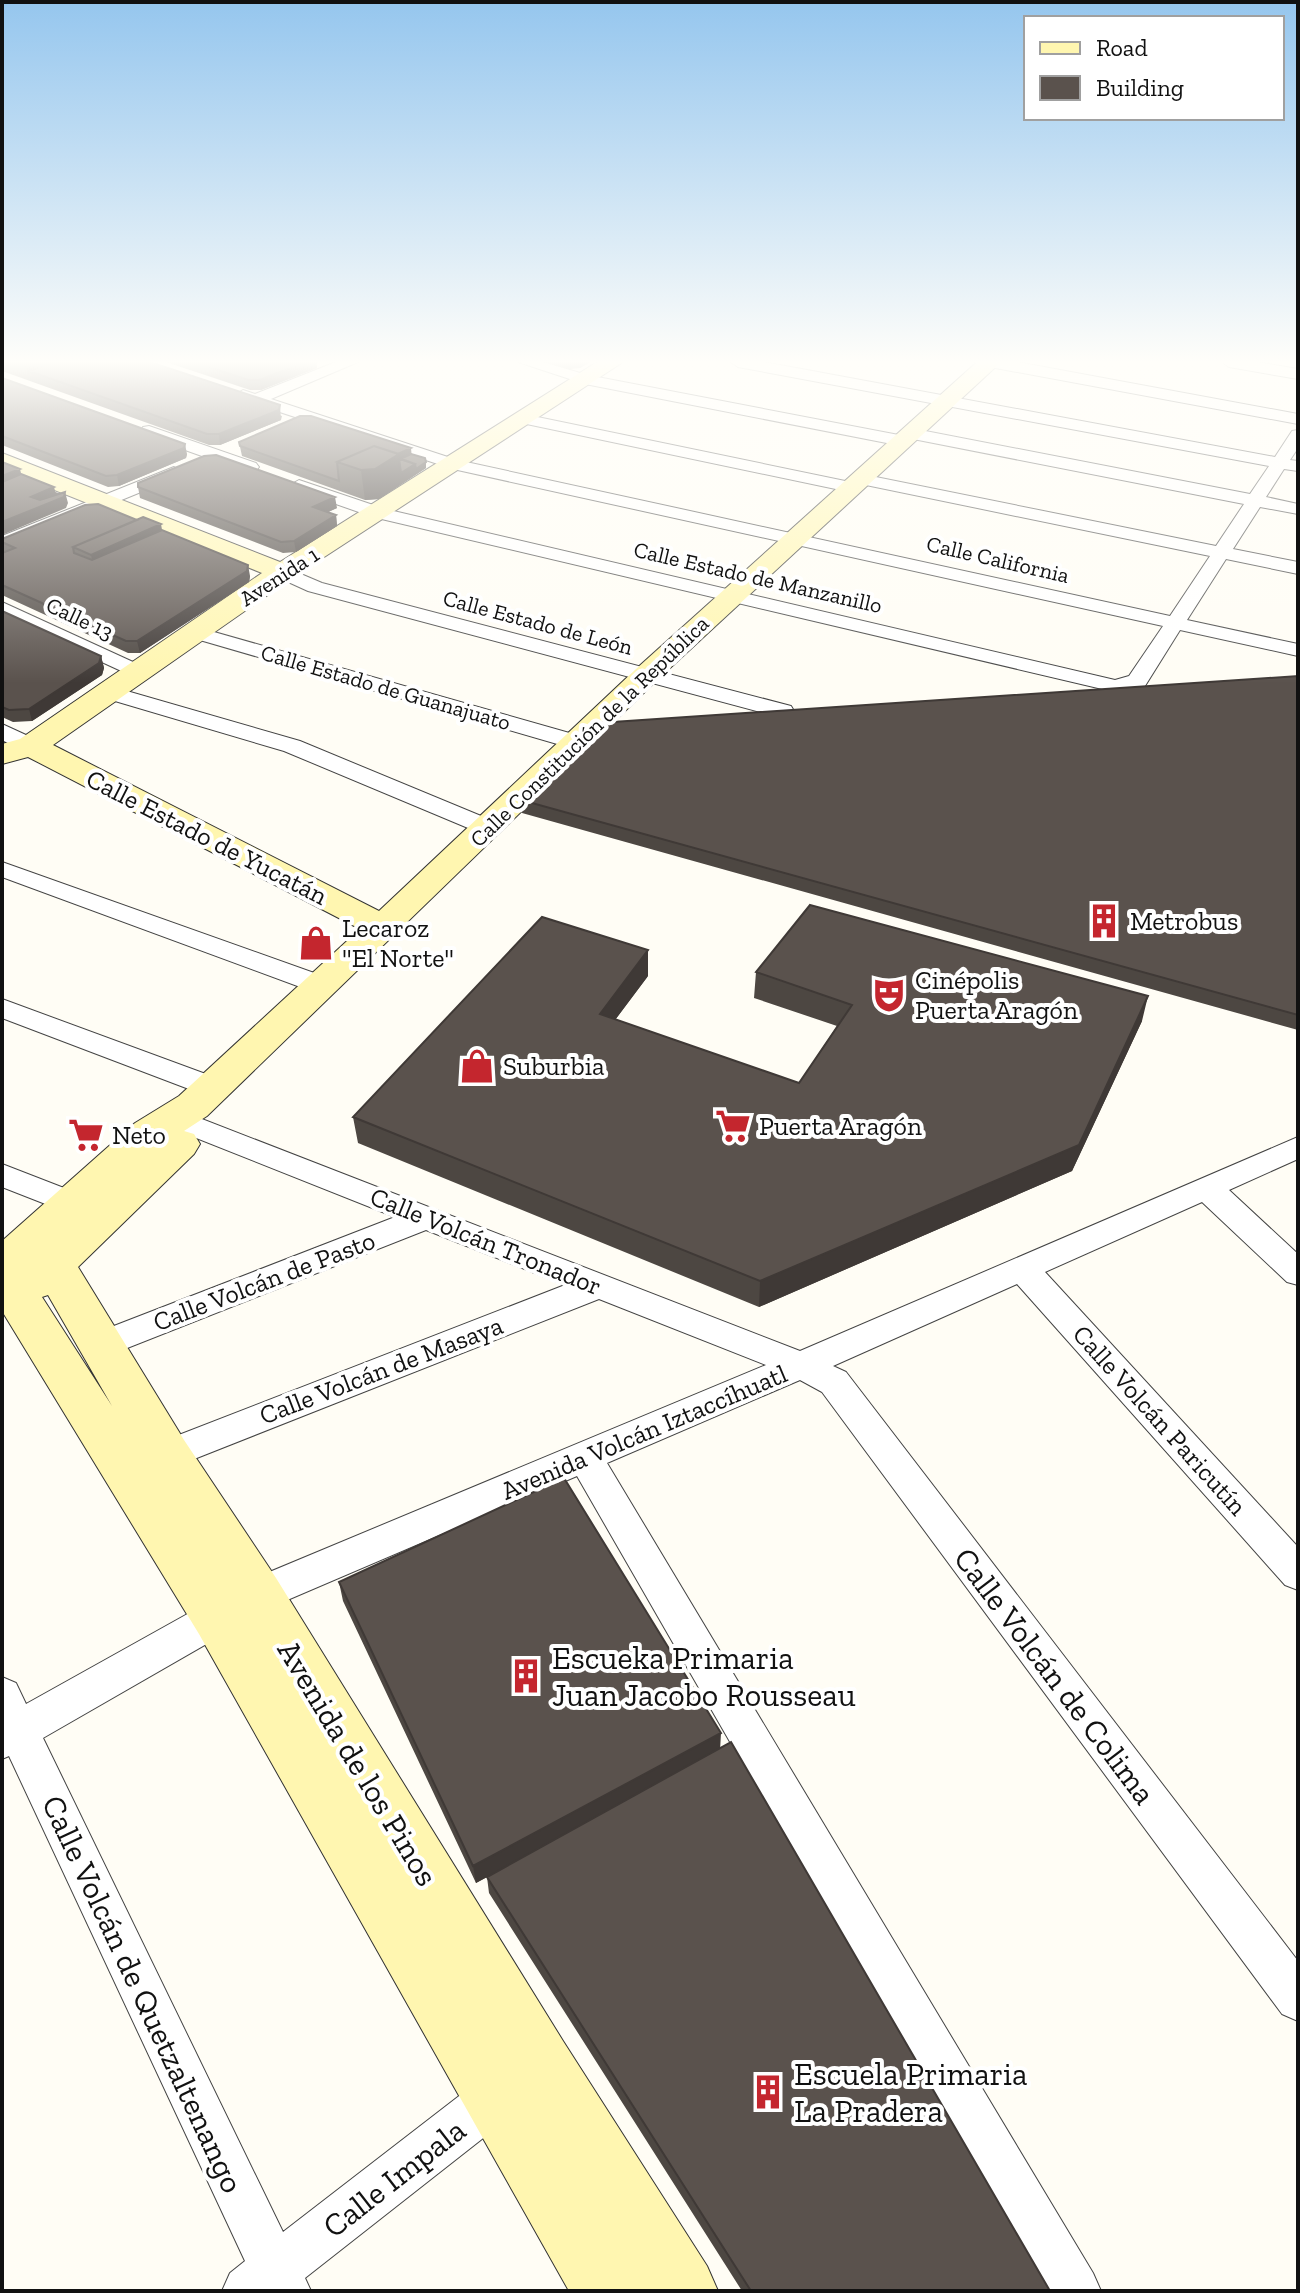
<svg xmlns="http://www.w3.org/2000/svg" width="1300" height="2293" viewBox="0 0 1300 2293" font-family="'Zilla Slab',serif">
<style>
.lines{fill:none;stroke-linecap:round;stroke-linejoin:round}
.street-casing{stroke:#444;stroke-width:2}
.secondary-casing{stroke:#333;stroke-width:2}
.street{fill:#fff;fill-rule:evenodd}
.secondary{fill:#fff6b0;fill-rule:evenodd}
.wall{fill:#4d4742}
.shaded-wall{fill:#3f3936}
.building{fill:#5a524d;stroke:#3f3936;stroke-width:2}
.labels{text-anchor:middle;stroke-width:8;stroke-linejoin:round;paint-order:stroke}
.far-street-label{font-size:22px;fill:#111;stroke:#fff}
.street-label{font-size:26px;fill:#111;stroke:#fff}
.poi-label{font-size:26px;fill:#111;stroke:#fff;text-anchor:start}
.near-poi-label{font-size:32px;fill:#111;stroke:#fff;text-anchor:start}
.near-street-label{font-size:32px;fill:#111;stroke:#fff}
</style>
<rect width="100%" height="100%" fill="#fffdf5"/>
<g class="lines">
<g class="street-casing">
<path id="street" d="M336,362H358L271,399L457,460L1170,616L1210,556L861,484L852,479L861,474L1216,546L1244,504L908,438L910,441L908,445L902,446L585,384L518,362H543L587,375L904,436L902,433L904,429L910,428L1250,494L1269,466L738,367L731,362H764L1275,457L1292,431L1298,430V448L1290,460L1298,461V471L1284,469L1266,497L1298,504V514L1260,507L1233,549L1298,562V574L1226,559L1187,620L1298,644V656L1180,630L1145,686L1115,692L373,517L293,489L290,485L299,480L385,509L1115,680L1129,676L1163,626L453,469L237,398L235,395L243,390L255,394Z
M983,362H1017L1298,414V424L990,367Z
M1222,362H1257L1298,369V379L1229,367Z
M523,414L850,482L859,487L850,492L517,422L515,419L517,416Z
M149,426L256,463L259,467L256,471H244L143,435L141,431L143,427Z
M174,467L183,472L180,476L2,549V536Z
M282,566L322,583L791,706L794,711L783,718L308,591L275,576L272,572Z
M2,602L144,667L148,671L137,677L130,675L2,616Z
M193,626L587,738L590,743L579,750L571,748L186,636L183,632L186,628Z
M106,685L300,741L498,823L501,828L498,833H480L284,751L98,696L95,691L98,686Z
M2,724L39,741L42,746L39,751H23L2,740Z
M2,862L331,979L334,985L331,991L321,993L311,991L2,877Z
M2,999L222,1080L226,1087L222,1094L212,1097L202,1094L2,1018Z
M171,1107L800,1351L1298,1137V1159L1229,1190L1298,1254V1285L1287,1282L1202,1202L1045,1272L1298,1547V1590L1285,1585L1017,1284L833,1366L846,1372L1298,1961V2021L1282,2014L822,1392L800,1380L607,1463L1093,2273L1101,2291H1046L577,1476L271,1607L43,1738L283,2232L485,2076L502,2069L519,2076L526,2093L519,2110L305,2278L311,2291H222L230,2273L245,2261L9,1756L2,1759V1677L16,1683L26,1704L243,1583L766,1365L599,1299L179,1465L166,1470L153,1465L148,1455L153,1445L565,1285L426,1230L112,1354L100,1358L88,1354L83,1345L88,1336L395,1217L161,1124L156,1117L161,1110Z
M2,1164L82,1195L87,1203L82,1211L71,1214L2,1187Z"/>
</g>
<g class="secondary-casing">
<path id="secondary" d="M597,362H623L292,578L53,745L379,911L636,669L977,362H1001L656,681L207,1116L184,1131L194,1134L200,1144L194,1154L78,1267L184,1440L276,1578L563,2041L707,2266L718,2291H569L199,1634L2,1311V1241L135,1123L179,1096L360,929L28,757L2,764V744L20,739L262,573L2,469V453L280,562ZM48,1295L112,1406L42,1297Z"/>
</g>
<use href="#street" class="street"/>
<use href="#secondary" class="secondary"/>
</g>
<path class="wall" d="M2,362H150L282,416L281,420L220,445H209L2,371Z
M166,362H316L317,368L261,390H250Z
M546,362H590L580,368L569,369Z
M2,378L187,454L186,458L119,486L108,487L2,445Z
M239,442L411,454L426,468L379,499L365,500L242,456Z
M138,487L337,508L328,512L336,515L337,526L296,552L283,553L140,498Z
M162,530L250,576L249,582L140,653H128L2,595V553H4L2,552V539Z
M2,611L101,656L104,668L102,675L32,721L13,722L2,717Z
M1298,676V1030L522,813L521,800Z
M756,972L1142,1021L1072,1171L759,1307L358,1143L353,1117L648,976L615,1020L799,1083L837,1026L754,998Z
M339,1582L720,1748L1050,2291H742L489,1893L487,1877L476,1883L343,1601Z"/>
<path class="shaded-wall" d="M40,362H66L29,371L31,382L27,367Z
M305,362L316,363L317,368L261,390L260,380Z
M580,362H590L580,368Z
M280,405L281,420L220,445L219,434Z
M185,444L187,454L186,458L119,486L117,475Z
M411,448L412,459L415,464L426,462V468L379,499L365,500L361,470Z
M20,469L24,485L2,494V476Z
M54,487L57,498L40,505L31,497Z
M65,492L68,503L66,508L2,535V522Z
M335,497L337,508L315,518L313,507Z
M336,515L337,526L296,552L294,541Z
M161,524L164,541L95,572L91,555Z
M248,565L250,576L249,582L140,653L137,641Z
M101,656L104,668L102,675L32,721L29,709Z
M648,950V976L600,1040V1014Z
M1148,996L1142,1021L1072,1171L759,1307L760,1281Z
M721,1733L720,1751L476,1883L473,1866Z"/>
<path class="building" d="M15,362H40L27,367Z
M55,362H76L80,363L83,362H150L280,405L279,410L219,434H207L29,371Z
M194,362H305L260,380H248Z
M305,362H316V363L306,367Z
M2,378L185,444L184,448L117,475L106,476L2,436Z
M300,416H311L411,448L398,454L374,446L337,462L339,481L240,446L239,442Z
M374,446L399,454L375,469L361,470L337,462Z
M411,454L425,458L426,462L416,469L415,464L400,459Z
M216,455L335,497L313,507L336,515L294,541L281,542L138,487V483L204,456Z
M399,458L415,464L401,473Z
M2,462L20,469L2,476Z
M21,474L54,487L31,497L40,500L65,492L64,497L2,522V482Z
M55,493L58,494L39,500Z
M98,504L137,520L73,547L74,553L92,560L162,530L248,565L247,571L137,641H126L2,585V553L15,548L2,542V539L85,505Z
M143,517L161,524L91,555L73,547Z
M2,611L101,656L99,663L29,709L9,710L2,707Z
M1298,676V1015L521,800L598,723Z
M810,905L1148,996L1079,1145L760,1281L353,1117L542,917L648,950L600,1014L799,1083L852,1005L756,972Z
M564,1478L721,1733L473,1866L339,1582Z
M731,1742L1050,2291H751L487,1877Z"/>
<linearGradient id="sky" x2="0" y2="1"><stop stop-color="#95c6ee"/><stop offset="0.53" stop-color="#fffefa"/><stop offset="1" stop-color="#fffefa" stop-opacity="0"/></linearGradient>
<rect width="1300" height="683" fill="url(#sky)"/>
<defs>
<g id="building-bare" transform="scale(2.76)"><path d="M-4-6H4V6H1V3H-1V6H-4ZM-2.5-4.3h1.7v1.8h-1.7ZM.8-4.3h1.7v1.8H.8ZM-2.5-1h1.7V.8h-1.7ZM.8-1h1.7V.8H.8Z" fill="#c4262e" stroke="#fff" stroke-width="2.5" paint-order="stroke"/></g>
<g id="shop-bare" transform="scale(2.76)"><path d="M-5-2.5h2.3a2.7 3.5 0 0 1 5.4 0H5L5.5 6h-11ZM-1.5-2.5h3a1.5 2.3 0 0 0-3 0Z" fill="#c4262e" stroke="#fff" stroke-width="2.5" paint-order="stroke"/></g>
<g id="theatre-bare" transform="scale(2.76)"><path d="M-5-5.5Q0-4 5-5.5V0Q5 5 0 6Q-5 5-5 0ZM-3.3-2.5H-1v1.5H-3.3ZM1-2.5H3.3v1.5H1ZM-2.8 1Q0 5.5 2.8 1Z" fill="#c4262e" stroke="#fff" stroke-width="2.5" paint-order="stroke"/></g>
<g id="supermarket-bare" transform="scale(2.76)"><path d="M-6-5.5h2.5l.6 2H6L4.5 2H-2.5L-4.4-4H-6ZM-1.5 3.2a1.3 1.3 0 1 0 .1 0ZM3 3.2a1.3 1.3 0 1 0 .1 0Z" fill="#c4262e" stroke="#fff" stroke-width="2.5" paint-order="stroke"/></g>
</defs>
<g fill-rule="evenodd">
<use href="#building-bare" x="1104" y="921"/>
<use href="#shop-bare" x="316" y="943"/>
<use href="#theatre-bare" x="889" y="995"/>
<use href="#shop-bare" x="477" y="1066"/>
<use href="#supermarket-bare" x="733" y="1126"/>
<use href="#supermarket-bare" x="86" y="1135"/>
<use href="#building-bare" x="526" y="1676"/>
<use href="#building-bare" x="768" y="2092"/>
</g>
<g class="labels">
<g class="far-street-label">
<text transform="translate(998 559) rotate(13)" y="8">Calle California</text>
<text transform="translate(279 576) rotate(-33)" y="8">Avenida 1</text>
<text transform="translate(758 577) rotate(13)" y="8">Calle Estado de Manzanillo</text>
<text transform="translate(80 618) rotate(25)" y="8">Calle 13</text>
<text transform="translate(538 622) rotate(15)" y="8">Calle Estado de León</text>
<text transform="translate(386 687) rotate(16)" y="8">Calle Estado de Guanajuato</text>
<text transform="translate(589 731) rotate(-44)" y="8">Calle Constitución de la República</text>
</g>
<g class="street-label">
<text transform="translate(207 837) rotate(27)" y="9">Calle Estado de Yucatán</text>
<text transform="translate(486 1241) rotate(22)" y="9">Calle Volcán Tronador</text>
<text transform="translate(264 1281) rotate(-21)" y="9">Calle Volcán de Pasto</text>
<text transform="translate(381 1370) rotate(-21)" y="9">Calle Volcán de Masaya</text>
<text transform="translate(1160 1420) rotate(48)" y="9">Calle Volcán Paricutín</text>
<text transform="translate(644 1432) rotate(-23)" y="9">Avenida Volcán Iztaccíhuatl</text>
</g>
<g class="poi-label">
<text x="1130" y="930">Metrobus</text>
<text x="342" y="937">Lecaroz<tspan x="342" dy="30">"El Norte"</tspan></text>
<text x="915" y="989">Cinépolis<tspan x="915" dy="30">Puerta Aragón</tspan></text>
<text x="503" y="1075">Suburbia</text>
<text x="759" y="1135">Puerta Aragón</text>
<text x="112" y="1144">Neto</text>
</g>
<g class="near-poi-label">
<text x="552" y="1669">Escueka Primaria<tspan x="552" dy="37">Juan Jacobo Rousseau</tspan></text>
<text x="794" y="2085">Escuela Primaria<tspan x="794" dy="37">La Pradera</tspan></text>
</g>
<g class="near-street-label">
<text transform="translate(1055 1676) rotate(53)" y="11">Calle Volcán de Colima</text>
<text transform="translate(358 1763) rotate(59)" y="11">Avenida de los Pinos</text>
<text transform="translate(143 1994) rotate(65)" y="11">Calle Volcán de Quetzaltenango</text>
<text transform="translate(394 2178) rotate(-38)" y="11">Calle Impala</text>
</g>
</g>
<rect width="1300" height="2293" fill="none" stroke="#111111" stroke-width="8"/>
<rect x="1024" y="16" width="260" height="104" fill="#ffffff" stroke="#a0a0a0" stroke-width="2"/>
<rect x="1040" y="42" width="40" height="12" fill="#fff6b0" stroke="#a0a0a0" stroke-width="2"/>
<text x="1096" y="56" font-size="24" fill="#111111">Road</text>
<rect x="1040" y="76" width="40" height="24" fill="#5a524d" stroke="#a0a0a0" stroke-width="2"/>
<text x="1096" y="96" font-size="24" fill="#111111">Building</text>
</svg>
